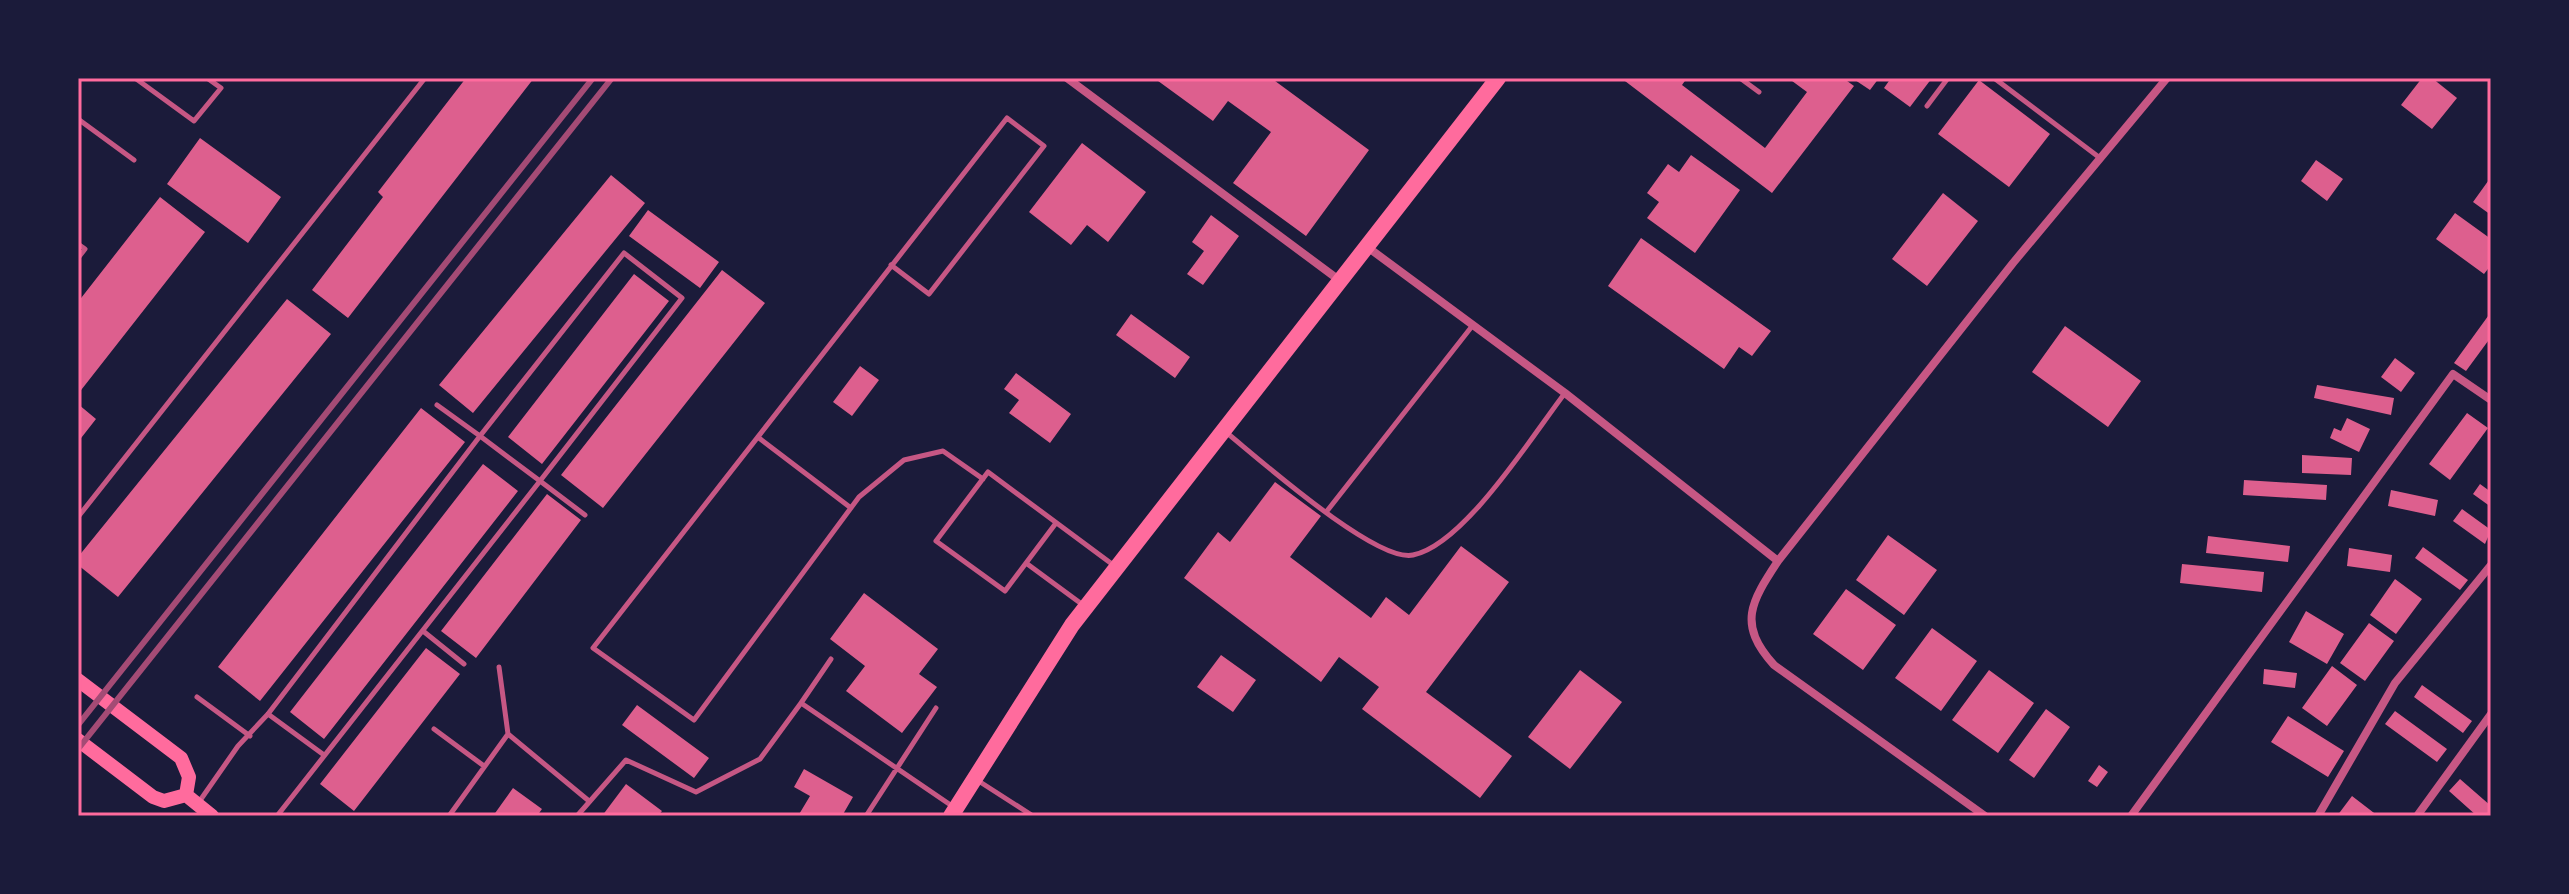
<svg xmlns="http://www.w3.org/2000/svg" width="2569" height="894" viewBox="0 0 2569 894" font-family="Raleway,sans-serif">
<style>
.building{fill:#dd5f8e}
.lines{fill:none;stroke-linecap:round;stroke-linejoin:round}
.service{stroke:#c65784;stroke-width:5}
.minor{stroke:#c65784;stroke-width:8}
.secondary{stroke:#ff6b9d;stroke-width:14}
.primary{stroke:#ff6b9d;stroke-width:16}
.rail{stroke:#a44b75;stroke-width:6}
.neatline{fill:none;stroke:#ff6b9d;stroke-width:3}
</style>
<rect width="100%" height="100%" fill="#1b1b3a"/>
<path class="building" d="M466,78H534L348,318L312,290L383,197L378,192Z
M1154,78H1271L1369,150L1306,236L1233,183L1271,132L1228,101L1213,121Z
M1621,78H1687L1682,85L1765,148L1807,92L1788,78H1843L1854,86L1772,193Z
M1852,78H1879L1870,90Z
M1891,78H1932L1910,107L1884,88Z
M2422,78H2432L2457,98L2432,129L2401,105Z
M1979,80L2050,134L2009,187L1938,134Z
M200,138L281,197L248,243L167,184Z
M1082,143L1146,192L1108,242L1087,225L1071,245L1029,212Z
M1691,155L1740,190L1695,253L1647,218L1659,202L1647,193L1668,164L1679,172Z
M2316,160L2343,179L2327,201L2301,181Z
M611,175L645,203L473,413L439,385Z
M2491,177V215L2473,202Z
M1943,193L1978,221L1927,286L1892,259Z
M160,197L205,232L78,394V302Z
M648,210L719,262L700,288L629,236Z
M2455,213L2491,239V265L2484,274L2436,239Z
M1211,215L1239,236L1203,285L1187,274L1204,251L1192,242Z
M1641,238L1771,331L1752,356L1739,347L1724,369L1608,286Z
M722,270L765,303L603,508L561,475Z
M634,274L669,301L542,464L508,437Z
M287,299L331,334L118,597L78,565V557Z
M2491,312V337L2466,371L2454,363Z
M1131,314L1190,357L1175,378L1116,335Z
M2065,326L2141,381L2108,427L2032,372Z
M2395,358L2415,373L2401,392L2381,377Z
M860,366L879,380L852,416L833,402Z
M1016,373L1071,414L1050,443L1009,413L1019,400L1004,389Z
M2317,385L2394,398L2391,415L2314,398Z
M78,404L96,419L78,442Z
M421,408L465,442L260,701L218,667Z
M2467,413L2488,428L2450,480L2429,464Z
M2347,418L2370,429L2359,452L2330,438L2334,428L2341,431Z
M2302,455L2352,458L2351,475L2302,473Z
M483,464L518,491L324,739L290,712Z
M2244,480L2327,485L2326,500L2243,495Z
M1275,482L1321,516L1290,557L1371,618L1386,597L1409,615L1461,546L1509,582L1426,692L1512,756L1480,798L1362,709L1379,687L1339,657L1321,682L1184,578L1218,532L1230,542Z
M2480,484L2491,492V507L2473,494Z
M2391,490L2438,500L2435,516L2388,506Z
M547,494L581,520L476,658L441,631Z
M2462,509L2491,530L2485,544L2453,521Z
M1888,535L1937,570L1904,615L1856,580Z
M2208,536L2290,546L2288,562L2206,553Z
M2423,547L2468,580L2460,590L2415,558Z
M2349,548L2392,555L2390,572L2347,566Z
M2182,564L2264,572L2262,592L2180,583Z
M2395,579L2422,599L2396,634L2370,615Z
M1846,589L1896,625L1863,670L1813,634Z
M864,593L938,649L919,674L937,687L902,733L846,691L865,666L830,639Z
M2306,611L2344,634L2327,664L2289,642Z
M2369,623L2394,641L2365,681L2340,663Z
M1932,628L1977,661L1941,711L1895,678Z
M426,648L460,674L354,811L320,784Z
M1221,655L1256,680L1233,712L1197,687Z
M2332,666L2357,685L2327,726L2302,708Z
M2264,669L2297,673L2295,688L2263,684Z
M1580,670L1622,702L1570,769L1528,737Z
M1989,670L2034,703L1998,753L1952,720Z
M2422,685L2472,721L2463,733L2414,697Z
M637,705L709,758L694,778L622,725Z
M2046,709L2070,727L2034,778L2009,760Z
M2395,711L2447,749L2437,762L2385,724Z
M2288,716L2344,751L2328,777L2271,742Z
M2099,765L2108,772L2097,787L2088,781Z
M804,769L853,797L842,816H798L810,796L794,787Z
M2460,779L2491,806V816H2477L2449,791Z
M626,784L662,811L658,816H602Z
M513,788L542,809L537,816H493Z
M2352,796L2378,816H2337Z"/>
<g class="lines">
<path class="service" d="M135,78L194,121L221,88L207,78
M1740,78L1759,92
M1994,78L2100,158
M1927,106L1948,78
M78,119L134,160
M78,244L85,249L78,258
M891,265L929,294L1044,146L1007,118L593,648L694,720L859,497L904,460L943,451L983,479
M437,405L480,436L624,253L682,298L540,481L585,515
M1227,433C1259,459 1376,563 1413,555C1464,545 1532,436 1565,393
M759,438L851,508
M1327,511L1473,325
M78,517L425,78
M1056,523L1005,591L936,541L988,472L1116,567
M1026,563L1083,605
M423,631L464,664
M831,659L801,703L955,808
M499,667L508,734
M197,697L250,736
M268,714L324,755
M434,729L484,766
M977,780L1033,816
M199,802L238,746L268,714L480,436L540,481L277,816
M449,816L508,734L589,801
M577,816L626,760L696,792L760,759L801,703
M866,816L936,708"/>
<path class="minor" d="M1067,78L1339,280
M1366,246L1565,393L1778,561
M1985,816L1774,665C1737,624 1751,602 1778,561L2013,263L2167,78
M2131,816L2453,374L2491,400
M2318,816L2395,683L2491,565
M2417,816L2491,714"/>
<path class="secondary" d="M78,680L181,758L189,777L186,795
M78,740L153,797L164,801L186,795
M186,795L212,816"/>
<path class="primary" d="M951,816L1072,625L1498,78"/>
<path class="rail" d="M78,725L593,78
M78,749L612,78"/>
</g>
<rect width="2569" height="894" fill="none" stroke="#1b1b3a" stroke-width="160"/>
<rect x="80" y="80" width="2409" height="734" class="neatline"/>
</svg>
